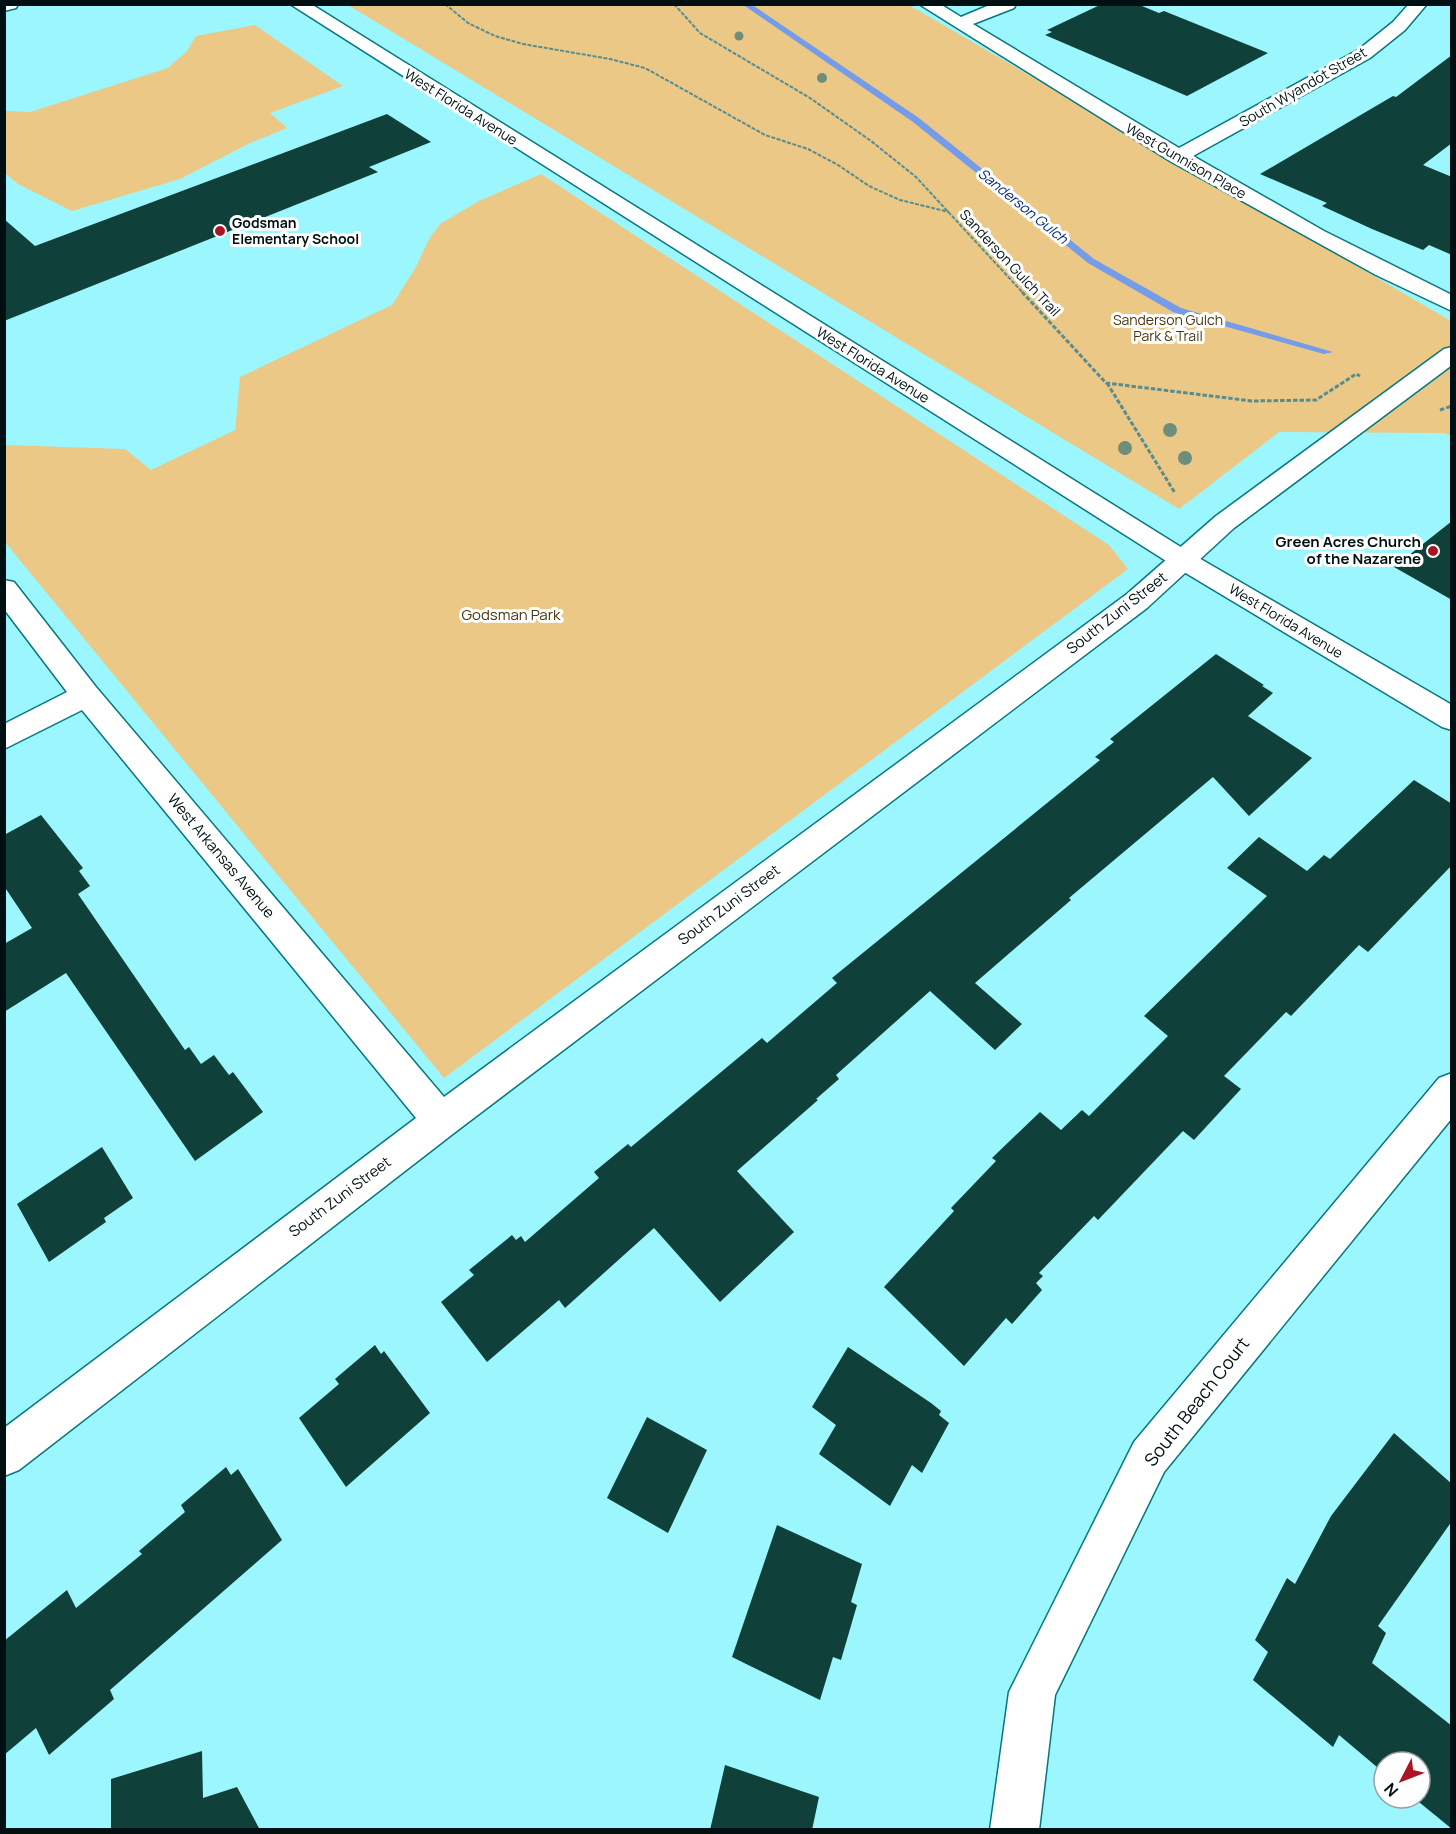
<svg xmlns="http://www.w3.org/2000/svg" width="1456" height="1834" viewBox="0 0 1456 1834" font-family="Manrope,sans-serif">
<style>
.green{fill:#ebc885}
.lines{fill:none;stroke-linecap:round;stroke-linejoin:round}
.stream{fill:#759ce9;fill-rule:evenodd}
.building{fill:#0f403a}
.minor-casing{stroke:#07777f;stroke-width:3}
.tertiary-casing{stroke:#07777f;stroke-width:3}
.path-far1{stroke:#558d93;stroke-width:2;stroke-dasharray:4 1.5;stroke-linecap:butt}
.path{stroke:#558d93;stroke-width:3;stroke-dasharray:4.5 2;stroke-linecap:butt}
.minor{fill:#fff;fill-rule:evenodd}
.tertiary{fill:#fff;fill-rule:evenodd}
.tree{fill:#6f8d7b}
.poi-dot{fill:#aa1526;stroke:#fff;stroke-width:2}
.labels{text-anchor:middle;stroke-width:6;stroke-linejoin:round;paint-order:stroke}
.far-street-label{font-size:14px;fill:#001012;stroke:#fff}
.far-water-label{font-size:14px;font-style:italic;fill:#082e85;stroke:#fff}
.far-poi-label{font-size:14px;font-weight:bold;fill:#001012;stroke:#fff;text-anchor:start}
.far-park-label{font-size:14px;fill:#4a370f;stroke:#fff}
.poi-label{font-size:15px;font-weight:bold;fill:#001012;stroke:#fff;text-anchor:end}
.street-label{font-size:15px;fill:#001012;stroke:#fff}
.park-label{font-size:15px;fill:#4a370f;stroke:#fff}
.near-street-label{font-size:18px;fill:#001012;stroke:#fff}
</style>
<rect width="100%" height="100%" fill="#9cf6fe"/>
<path class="green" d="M348,5H909L1451,321V436L1445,433L1279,432L1179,509Z
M255,25L343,86L270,113L287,128L250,143L180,179L72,211L18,184L5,173V111L30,112L168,68L187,51L196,36Z
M541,174L1109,545L1128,569L444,1078L5,542V445L125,449L151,470L235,430L240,377L392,305L416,267L429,239L440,224L479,201Z"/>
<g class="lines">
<path class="stream" d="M742,4H751L919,118L1094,259L1181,308L1333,352L1324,354L1173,312L1088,263L913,122Z"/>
</g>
<path class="building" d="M1102,4H1137L1159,13L1164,11L1268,53L1187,96L1045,35L1052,32L1047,30Z
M1452,55V143L1423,165L1452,177V255L1429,245L1423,250L1372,229L1322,206L1327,203L1260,174L1393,96L1396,97Z
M387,114L431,142L369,167L378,172L4,321V219L35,246Z
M1452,521V600L1394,567Z
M1216,654L1264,685L1262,686L1273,693L1248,716L1312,758L1249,816L1213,777L1069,898L1071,900L975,983L1022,1024L995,1050L930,991L836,1075L839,1079L816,1099L818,1100L737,1171L794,1232L720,1302L654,1228L565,1308L559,1300L487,1362L441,1302L474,1275L469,1270L512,1235L516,1240L521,1236L525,1242L599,1178L594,1172L628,1144L631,1147L762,1038L767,1043L837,983L832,978L1100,760L1095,757L1114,742L1110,739Z
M1414,780L1452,804V865L1368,952L1359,945L1291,1016L1286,1012L1224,1076L1241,1089L1194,1140L1183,1131L1098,1220L1094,1216L1039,1273L1043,1276L1036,1283L1042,1290L1012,1324L1006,1318L964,1366L884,1287L954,1211L951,1208L996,1161L992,1158L1040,1112L1061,1130L1082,1110L1089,1116L1168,1036L1144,1016L1267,896L1227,868L1259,837L1307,871L1324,855L1330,859Z
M41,815L83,868L79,871L90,886L78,894L185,1050L189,1047L201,1064L214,1055L229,1075L233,1072L263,1112L195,1161L66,973L4,1012V944L32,928L4,886V835Z
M102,1147L133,1198L104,1218L106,1222L49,1262L17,1204Z
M375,1345L381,1354L384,1351L430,1413L346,1487L299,1418L339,1384L335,1379Z
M848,1347L931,1403L941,1411L939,1415L949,1423L922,1473L912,1465L890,1506L819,1454L836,1425L812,1407Z
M647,1417L707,1450L668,1533L607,1498Z
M1394,1433L1452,1484V1521L1378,1626L1386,1633L1372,1663L1452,1726V1829L1414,1798H1420V1762H1384V1773L1339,1735L1333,1747L1253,1680L1268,1652L1255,1640L1287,1578L1295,1584L1331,1516Z
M226,1467L231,1475L238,1469L282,1540L110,1690L114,1699L49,1755L36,1728L4,1755V1641L67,1590L76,1608L142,1554L139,1551L185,1512L181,1505Z
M777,1525L862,1564L851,1602L857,1605L841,1660L833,1657L820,1700L732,1657Z
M202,1751L203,1798L237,1787L260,1830H111V1779Z
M725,1765L819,1797L812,1830H710Z"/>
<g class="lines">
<g class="minor-casing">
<path id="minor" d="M919,4H940L961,17L992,4H1016L1014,8L973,24L1179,148L1358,50L1393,22L1409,4H1427L1405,30L1370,58L1193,156L1324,231L1452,295V311L1376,275L1170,161Z
M1452,347V365L1234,528L1147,608L454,1133L19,1470L4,1476V1428L416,1118L82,710L4,749V724L67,692L4,609V580L14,582L96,687L444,1097L1127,594L1216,516L1444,349Z
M1452,1073V1118L1164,1472L1055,1695L1039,1830H990L1009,1692L1134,1442L1439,1078Z"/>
</g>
<g class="tertiary-casing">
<path id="tertiary" d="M4,4H18L16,8L4,11Z
M290,4H311L1192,554L1452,705V730L1442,727L1174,566Z"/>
</g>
<path class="path-far1" d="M445,4L468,23L495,36L523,44L610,59L645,68L765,135L808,149L838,165L869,186L900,200L949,212
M674,4L700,33L810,98L871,141L916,177L1024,294"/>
<path class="path" d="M1022,292L1106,383L1252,401L1316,400L1356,374L1360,376
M1107,383L1175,493
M1440,410L1452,406"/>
<use href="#minor" class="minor"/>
<use href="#tertiary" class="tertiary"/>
</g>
<g class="tree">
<circle cx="739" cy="36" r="4.5"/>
<circle cx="822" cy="78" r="5"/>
<circle cx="1170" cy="430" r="7"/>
<circle cx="1125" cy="448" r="7"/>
<circle cx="1185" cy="458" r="7"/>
</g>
<g class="poi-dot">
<circle cx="220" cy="231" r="6"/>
<circle cx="1433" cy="551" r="6"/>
</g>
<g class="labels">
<g class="far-street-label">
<text transform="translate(1303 87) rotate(-30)" y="5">South Wyandot Street</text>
<text transform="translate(461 107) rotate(32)" y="5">West Florida Avenue</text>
<text transform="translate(1186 161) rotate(30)" y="5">West Gunnison Place</text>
<text transform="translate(1010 263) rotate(47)" y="5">Sanderson Gulch Trail</text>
<text transform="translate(873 365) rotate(32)" y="5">West Florida Avenue</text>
<text transform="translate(1286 621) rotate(31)" y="5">West Florida Avenue</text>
</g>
<g class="far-water-label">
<text transform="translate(1023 206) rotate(39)" y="5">Sanderson Gulch</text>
</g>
<g class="far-poi-label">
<text x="232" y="228">Godsman<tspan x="232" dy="16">Elementary School</tspan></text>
</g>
<g class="far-park-label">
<text x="1168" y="325">Sanderson Gulch<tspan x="1168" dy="16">Park &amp; Trail</tspan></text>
</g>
<g class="poi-label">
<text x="1421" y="547">Green Acres Church<tspan x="1421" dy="17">of the Nazarene</tspan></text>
</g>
<g class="street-label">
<text transform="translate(1117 613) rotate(-38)" y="5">South Zuni Street</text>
<text transform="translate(221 856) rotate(50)" y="5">West Arkansas Avenue</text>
<text transform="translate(729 905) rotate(-37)" y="5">South Zuni Street</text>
<text transform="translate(340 1197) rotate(-37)" y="5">South Zuni Street</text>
</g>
<g class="park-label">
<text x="511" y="620">Godsman Park</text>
</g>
<g class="near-street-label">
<text transform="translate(1197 1402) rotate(-52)" y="6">South Beach Court</text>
</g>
</g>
<rect width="1456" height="1834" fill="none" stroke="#001012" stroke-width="12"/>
<g transform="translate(1402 1780) rotate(228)"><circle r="28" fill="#ffffff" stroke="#999fa0" stroke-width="1.5"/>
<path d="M0-4.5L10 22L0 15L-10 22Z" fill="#aa1526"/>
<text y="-9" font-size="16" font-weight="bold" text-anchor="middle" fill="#001012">N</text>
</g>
</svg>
